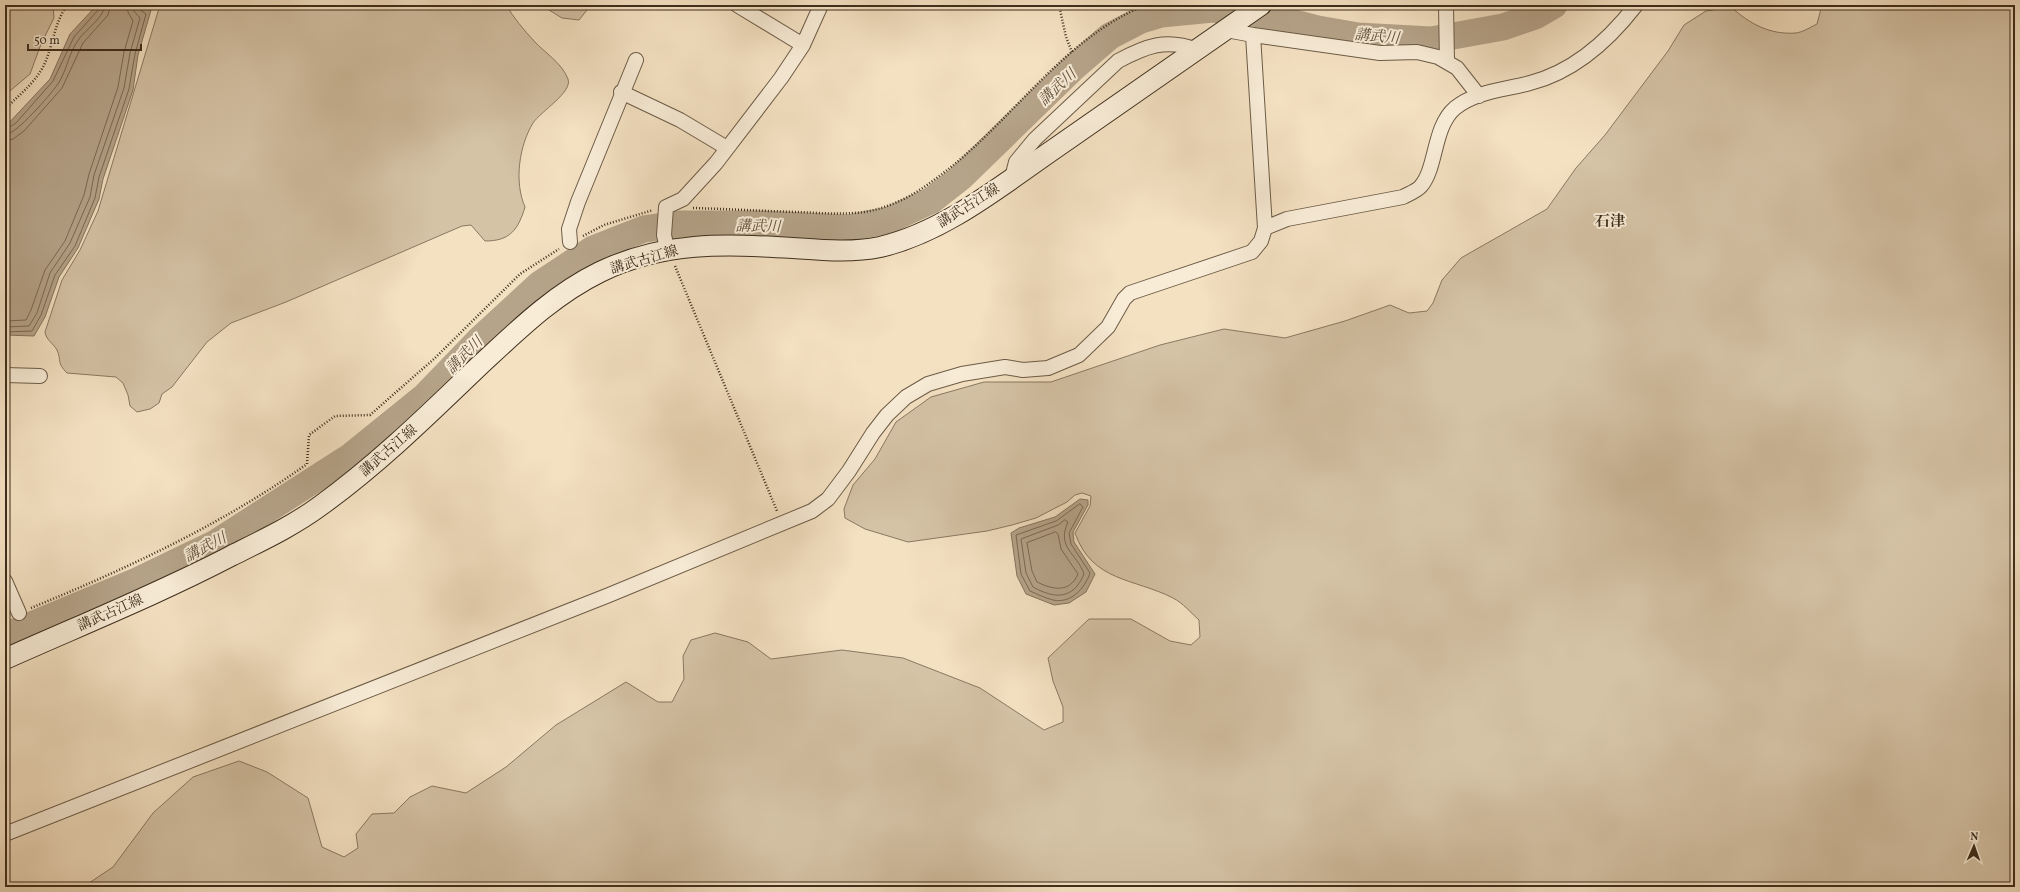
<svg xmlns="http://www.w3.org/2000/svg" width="2020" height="892" viewBox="0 0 2020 892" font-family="Vollkorn,'Noto Serif JP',serif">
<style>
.green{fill:#d5c3a6;stroke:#8a7861}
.water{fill:#b6a48a;stroke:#86755e}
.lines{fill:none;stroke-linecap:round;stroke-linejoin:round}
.shore{stroke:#7a6953;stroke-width:1}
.river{stroke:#b6a48a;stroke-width:27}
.street-casing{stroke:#6c5b46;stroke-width:16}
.secondary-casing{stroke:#3e2e1c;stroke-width:22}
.path{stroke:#3e2e1c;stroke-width:2.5;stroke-dasharray:1 2;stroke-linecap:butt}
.street{stroke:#f8ecd7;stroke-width:14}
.secondary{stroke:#f8ecd7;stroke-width:20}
.labels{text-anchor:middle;stroke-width:4;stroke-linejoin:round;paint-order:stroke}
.street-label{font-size:14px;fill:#3e2e1c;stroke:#f8ecd7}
.water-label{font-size:15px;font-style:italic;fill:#62513d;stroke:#f8ecd7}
.neighbourhood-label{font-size:15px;font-weight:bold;fill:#3e2e1c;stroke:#f8ecd7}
</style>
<rect width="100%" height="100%" fill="#f4e1c2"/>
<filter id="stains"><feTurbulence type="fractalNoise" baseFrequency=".005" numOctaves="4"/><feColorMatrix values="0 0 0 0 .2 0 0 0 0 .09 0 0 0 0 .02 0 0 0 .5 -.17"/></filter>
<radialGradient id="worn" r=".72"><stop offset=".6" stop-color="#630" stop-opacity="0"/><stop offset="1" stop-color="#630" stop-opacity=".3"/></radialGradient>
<path class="green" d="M5,5H53L54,18L41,44L30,74L5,95Z
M160,5H506C514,18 523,29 534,41C545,53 562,63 568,79C573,92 540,112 533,123C519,146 514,182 525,207C518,230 510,241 485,241L471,225L462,226L286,302L231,323L207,342L172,387L162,394L159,403L150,409L137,412L130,406L128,395L123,383L116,377L67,373C56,362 62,361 57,350C53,343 46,340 45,332L62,280L80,250L98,211Z
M541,5H591L579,20L562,18Z
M1822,5H2015V887H83L113,867L153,813L193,777L239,761L267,772L308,798L322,847L344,857L358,848L356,834L372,814L394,813L410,797L432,786L466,793L506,767L556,725L626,682L658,702H672L684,679L683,656L691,640L715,633L748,642L771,659L842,650L903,658L980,688L1044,730L1063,722V707L1053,681L1048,658L1089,619H1131L1170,641L1191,645L1200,637L1199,620C1191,613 1183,603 1173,598C1134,578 1092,582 1075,533L1090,506L1091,496L1082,493L1075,495L1067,502L1036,518L1012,525L987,531L908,542L865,529L845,518L844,509L853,485L875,459L896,422L931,397L984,382H1051L1160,345L1224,329L1285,338L1345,321L1390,305L1409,313L1427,311L1433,303L1442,280L1461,258L1547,209L1576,168L1605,135L1668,51L1684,25L1706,11L1731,7C1750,24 1770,35 1796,33C1803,32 1811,27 1817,24Z"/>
<path class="water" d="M97,5H133L151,10L138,55L133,90L103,179L99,199L78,248L59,277L45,317L34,336L5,335V127L50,79L70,34Z
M1080,499L1088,500V505L1073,532L1074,542L1095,574L1086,592L1069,603L1054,605L1026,594L1017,576L1011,533L1019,528L1055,517Z"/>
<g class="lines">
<path class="shore" d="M5,130L16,123L53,81L74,37L99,9L100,5
M5,135C17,134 50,95 58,84C67,70 69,52 79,39C86,29 104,18 105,5
M5,141L13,139L24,131L62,88L83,43L108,15L111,5
M5,321L26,320L31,310L45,270L65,241L84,195L89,174L118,87L124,52L133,21L128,12L127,5
M5,327L29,326L37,313L50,273L70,243L90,197L94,175L124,88L130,53L140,18L134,11L133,5
M5,332L32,331L41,315L55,275L75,246L95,198L99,177L129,89L135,54L146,14L139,9L138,5
M1080,504L1083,507L1069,533L1071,544L1090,573C1085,588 1071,604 1053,600C1045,598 1037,594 1030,591L1021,574L1016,535L1056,521Z
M1065,520L1068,522C1056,548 1077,553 1084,574C1073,600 1055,599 1033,587L1026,573L1021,539L1058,525Z
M1056,532L1058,534L1061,549L1078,574C1070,593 1053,590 1037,582L1032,571L1027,543Z"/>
<path class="river" d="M5,636L137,581L214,544L351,456L424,397L478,341L540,284L593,249L644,229L681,224H763L848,228L889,220L932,200L960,178L1073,68L1110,36L1141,20L1161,14L1213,9L1283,20L1318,29L1358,36L1431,40L1503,27L1535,16L1554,5"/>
<g class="street-casing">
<path id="street" d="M737,5L803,45
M1446,5L1447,62
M1253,35L1380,53L1417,52L1438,57L1457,68L1479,96
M621,92L680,120L727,148
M1012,178L1016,162L1035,139L1118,61C1146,46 1166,38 1197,50
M1265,228L1287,219L1403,197C1408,194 1417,191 1421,186C1437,167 1433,127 1455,108C1476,91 1505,90 1530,83C1573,72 1609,40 1636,5
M570,242L569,229L578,202L636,60
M667,249L664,235L666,207L683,199L716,163L781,78L803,45L821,5
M5,375L40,376
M5,581L19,613
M5,834L609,595L812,511L828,499L849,471L873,433L887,415L906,397L928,384L962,374L1005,367L1023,370L1048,368L1079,355L1108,327L1124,299L1130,293L1252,252L1261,241L1265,228L1253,35L1226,30"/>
</g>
<g class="secondary-casing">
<path id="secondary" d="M5,659C81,625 158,594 231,556C261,541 293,526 320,506C377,465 428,415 479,366C517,331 553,295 600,272C664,241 724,244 793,248C821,250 851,253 880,247C945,232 1003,184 1057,147C1125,100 1193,53 1261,5"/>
</g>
<path class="path" d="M1059,5L1066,37L1072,52
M5,109C19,95 35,83 44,65C53,46 54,24 66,7
M693,208C728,209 762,211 797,212C826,213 859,217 887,206C911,198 932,182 951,167C1016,115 1067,36 1146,5
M583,236L604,225L653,210
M675,266L777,511
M31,608C126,569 223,524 307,464L309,435L335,416L370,415L435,358L520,274L559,249"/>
<use href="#street" class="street"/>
<use href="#secondary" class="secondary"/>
</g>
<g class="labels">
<g class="street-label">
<text transform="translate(968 205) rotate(-32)" y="5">講武古江線</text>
<text transform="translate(644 259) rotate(-16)" y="5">講武古江線</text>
<text transform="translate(388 450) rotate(-41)" y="5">講武古江線</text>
<text transform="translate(110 612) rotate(-24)" y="5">講武古江線</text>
</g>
<g class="water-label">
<text transform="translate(1377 36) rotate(5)" y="5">講武川</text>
<text transform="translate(1057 87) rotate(-43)" y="5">講武川</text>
<text transform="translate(758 226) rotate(1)" y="5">講武川</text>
<text transform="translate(464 355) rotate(-45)" y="5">講武川</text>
<text transform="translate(205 547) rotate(-28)" y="5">講武川</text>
</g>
<g class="neighbourhood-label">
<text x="1610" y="226">石津</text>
</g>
</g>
<rect width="2020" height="892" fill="none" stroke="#f4e1c2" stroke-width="20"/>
<rect x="6" y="6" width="2008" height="880" fill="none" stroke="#3e2e1c" stroke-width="2"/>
<rect x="10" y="10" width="2000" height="872" fill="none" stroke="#3e2e1c"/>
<g transform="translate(1974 846) rotate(2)" stroke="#f8ecd7" stroke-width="3" paint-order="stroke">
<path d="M0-3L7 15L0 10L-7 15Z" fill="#3e2e1c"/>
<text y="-6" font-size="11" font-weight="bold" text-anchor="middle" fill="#3e2e1c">N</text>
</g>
<path d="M28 44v6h113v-6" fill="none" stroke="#3e2e1c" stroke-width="2"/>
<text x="34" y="44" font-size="12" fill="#3e2e1c" stroke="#f8ecd7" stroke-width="3" paint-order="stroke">50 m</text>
<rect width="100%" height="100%" filter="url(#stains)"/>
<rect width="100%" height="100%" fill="url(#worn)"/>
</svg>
